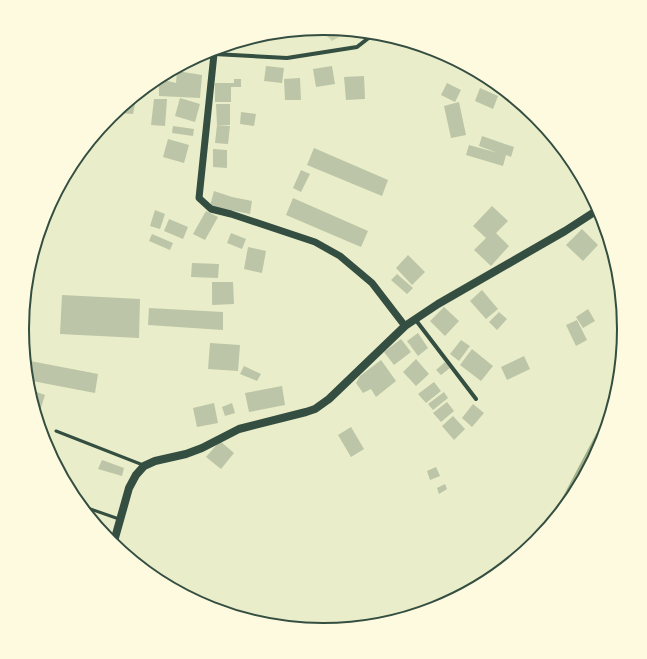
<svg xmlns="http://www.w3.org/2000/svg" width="647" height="659" viewBox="0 0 647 659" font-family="Ubuntu,sans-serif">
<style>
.green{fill:#cad2ad}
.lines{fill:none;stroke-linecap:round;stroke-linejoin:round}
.stream{stroke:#a3b18a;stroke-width:4.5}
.building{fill:#bcc5a7}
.service{stroke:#344e41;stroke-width:3}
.minor{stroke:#344e41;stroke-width:4}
.tertiary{stroke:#344e41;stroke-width:7}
.secondary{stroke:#344e41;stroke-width:8}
.rim{fill:none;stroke:#344e41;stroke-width:2}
</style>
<rect width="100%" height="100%" fill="#e9edc9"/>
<path class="green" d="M324,28L349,31L332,41L319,28Z"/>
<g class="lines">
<path class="stream" d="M550,526L598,435L606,433"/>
</g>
<path class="building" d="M266,66L284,68L282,83L264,81Z
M332,66L335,84L316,87L313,69Z
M177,71L202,75L200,98L159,96V79L176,83Z
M364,76L365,99L346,100L344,77Z
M300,78L301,100H285L284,79Z
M234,79H241V87H231V102H215V83H234Z
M447,83L461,90L455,102L441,95Z
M480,88L498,96L493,109L475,101Z
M180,98L200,104L195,122L175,116Z
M132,99H136L133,114L120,113L121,108Z
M154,99H167L165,126L151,125Z
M459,102L466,135L451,138L444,106Z
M216,104H230V125H217Z
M241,112L256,114L254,126L240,124Z
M217,125L230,126L228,144L215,143Z
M173,126L194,129L193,136L172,133Z
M482,136L514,147L511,157L506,155L503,166L466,155L469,145L498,153L479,146Z
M168,139L189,145L184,163L163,157Z
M314,148L388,180L382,196L307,165Z
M213,149L227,150V168L213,167Z
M301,170L310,174L301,192L293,188Z
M214,191L232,197L252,201L250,214L210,206Z
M293,198L368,231L361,247L286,215Z
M492,206L508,221L496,233L509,246L491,266L474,250L486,238L473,226Z
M155,210L165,214L160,229L150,226Z
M206,211L218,217L205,240L193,234Z
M169,219L188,227L183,239L164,231Z
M582,229L598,245L583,261L566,245Z
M231,233L246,239L242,249L227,243Z
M152,234L173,243L170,250L149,241Z
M608,234L609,238L611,243L605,237Z
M248,247L266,251L262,273L244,269Z
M408,255L425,272L412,285L396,268Z
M192,263L219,264L218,278L191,277Z
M397,274L413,288L407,294L391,280Z
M212,282H233L234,304L212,305Z
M482,290L498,309L486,319L470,301Z
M62,295L140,299L139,338L60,334Z
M444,307L459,321L445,336L430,321Z
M149,308L223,312V330L148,325Z
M588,309L595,321L583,328L576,317Z
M499,312L507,319L497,330L489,322Z
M577,320L587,340L576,346L566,325Z
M418,333L428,348L418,356L407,341Z
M401,339L411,352L394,365L384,352Z
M461,340L470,346L459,361L450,354Z
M210,343L240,345L238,371L208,369Z
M472,349L493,366L481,381L460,365Z
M524,356L530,369L507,380L501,367Z
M416,359L429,374L416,386L403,372Z
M25,360L98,374L95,393L27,380Z
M381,360L396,381L376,397L371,389L363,393L356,383L360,376Z
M445,362L450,368L441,375L436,370Z
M244,366L261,374L257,381L240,374Z
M434,382L441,391L426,403L418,394Z
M282,386L285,405L249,412L245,393Z
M28,389L45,395L40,411L34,409Z
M444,392L448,398L433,410L428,404Z
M447,402L454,411L441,422L433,413Z
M214,403L218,423L197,427L193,408Z
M232,403L235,413L225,416L222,407Z
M473,404L484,413L472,427L462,418Z
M453,416L465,429L454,440L442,426Z
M351,427L364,449L351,457L338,435Z
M220,441L234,453L221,469L206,457Z
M102,460L124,468L122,476L98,469Z
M436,467L440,476L430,480L427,471Z
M445,484L447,489L439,494L437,488Z
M91,519L103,523L100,530Z"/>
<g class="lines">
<path class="service" d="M56,431L143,465
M79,505L119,519"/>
<path class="minor" d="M214,54L287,58L357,47L375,33
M415,319L476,399"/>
<path class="tertiary" d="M206,52L214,54L199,198L211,209L231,214L315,242L340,256L372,283L405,326"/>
<path class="secondary" d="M113,545L129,488L136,475L144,466L155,461L186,454L202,448L239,429L306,412L315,409L329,399L405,326L438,304L565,231L599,209"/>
</g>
<path d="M0 0H647V659H0ZM29 329a294 294 0 1 1 588 0a294 294 0 1 1-588 0Z" fill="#fefae0" fill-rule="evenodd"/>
<path class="rim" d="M29 329a294 294 0 1 1 588 0a294 294 0 1 1-588 0Z"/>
</svg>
